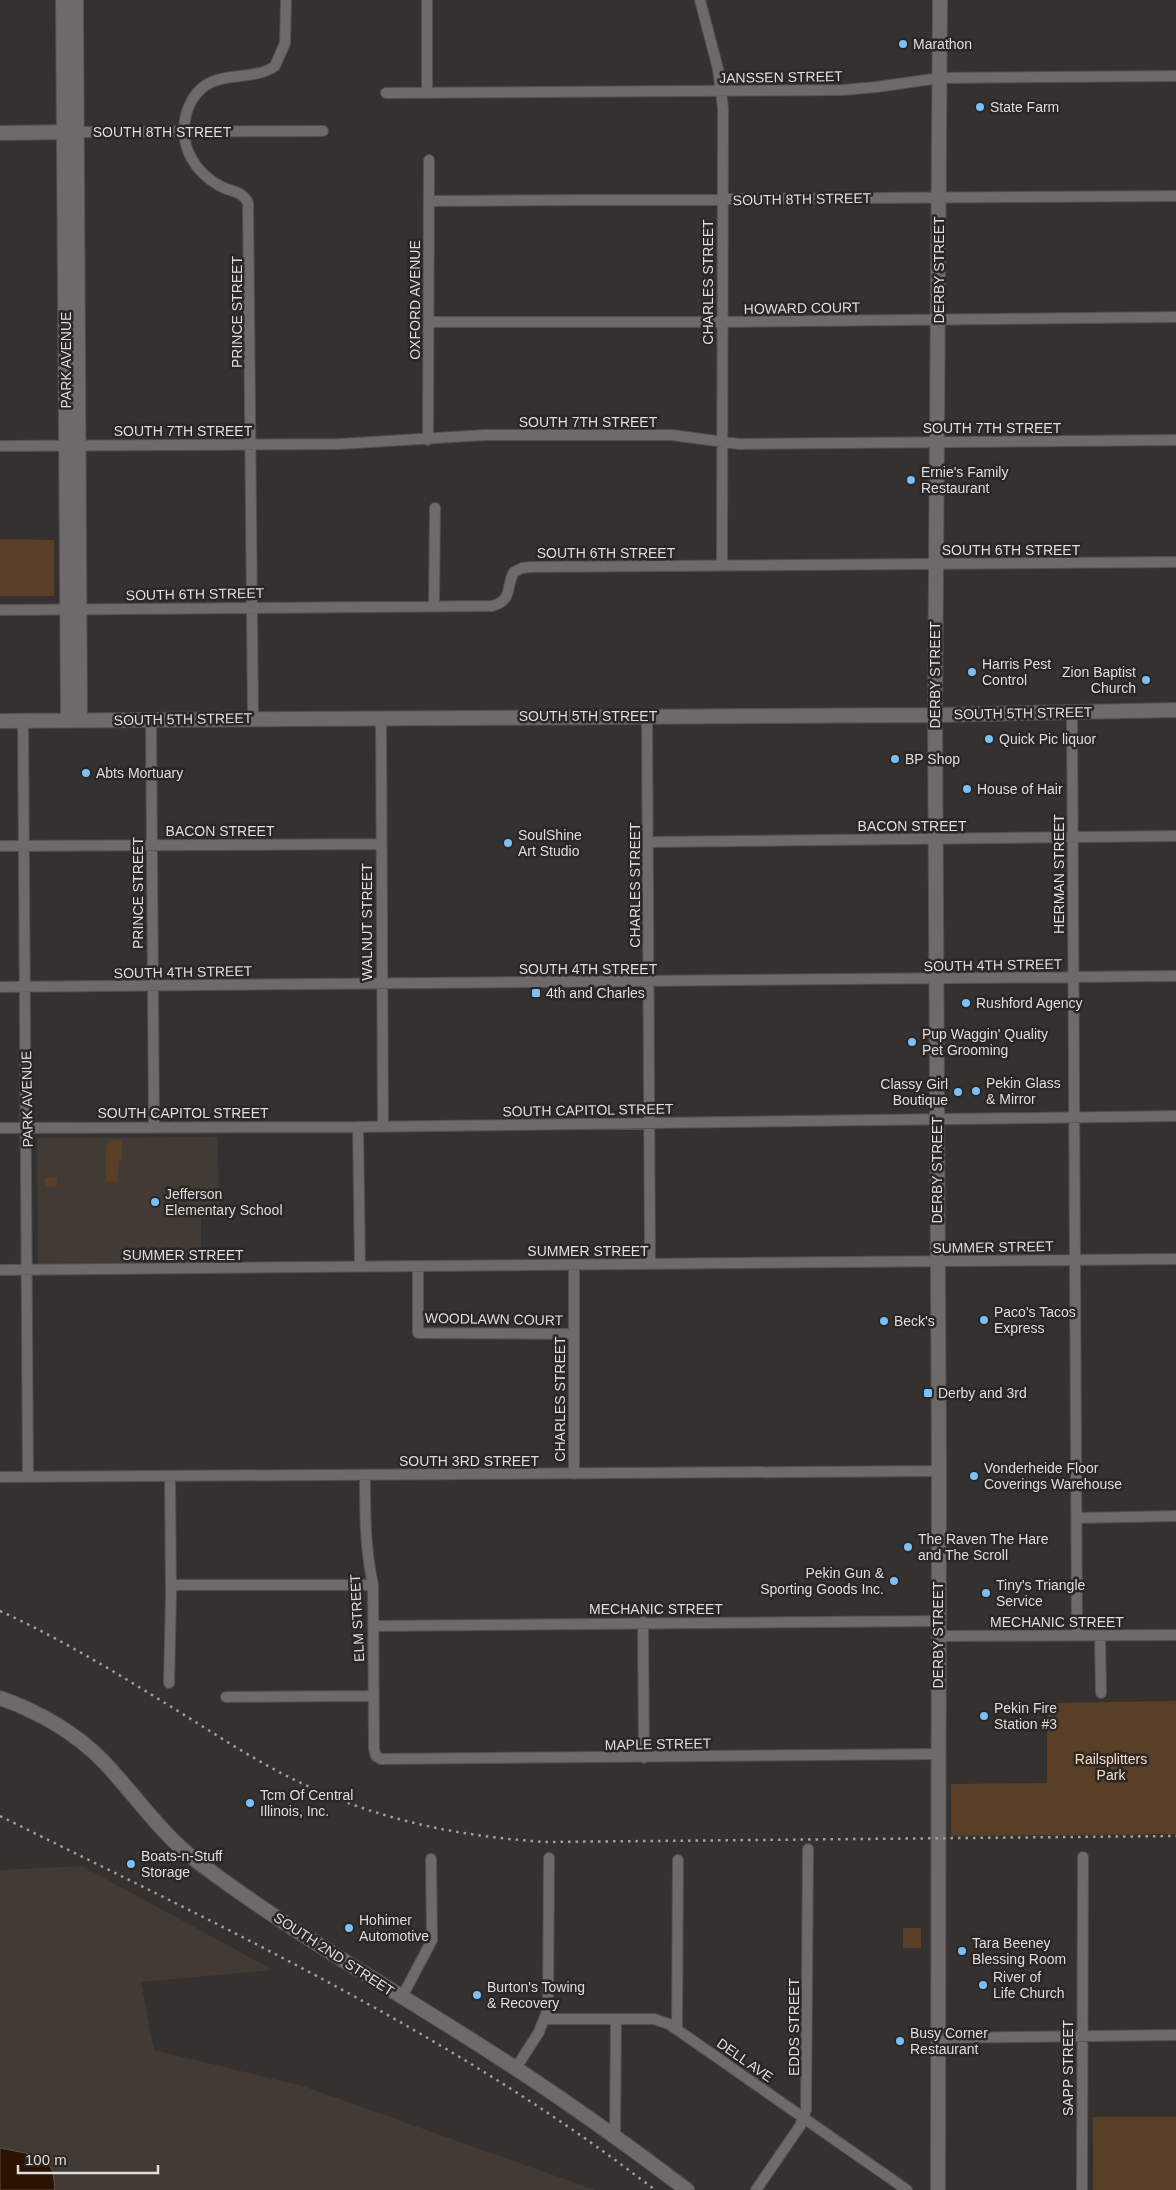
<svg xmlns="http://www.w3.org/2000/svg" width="1176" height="2190" viewBox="0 0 1176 2190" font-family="Arial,sans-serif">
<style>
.built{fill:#423a34}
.green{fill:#583f26}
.water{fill:#2a1300;stroke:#605042}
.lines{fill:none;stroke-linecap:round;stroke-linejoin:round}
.street-casing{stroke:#52504e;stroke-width:12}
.secondary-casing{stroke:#52504e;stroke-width:16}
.street{stroke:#6d6a67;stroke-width:10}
.secondary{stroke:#6d6a67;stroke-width:14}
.rail{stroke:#a19f9d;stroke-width:2.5;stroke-dasharray:2.5 5;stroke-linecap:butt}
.poi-dot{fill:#79bff8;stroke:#2a2725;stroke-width:2}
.labels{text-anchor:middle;stroke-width:5;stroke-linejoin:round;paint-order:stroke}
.poi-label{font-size:14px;fill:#dfdedc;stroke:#2a2725;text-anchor:start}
.street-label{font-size:14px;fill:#dfdedc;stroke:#2a2725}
.park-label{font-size:14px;fill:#fbdcc1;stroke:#2a2725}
</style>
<rect width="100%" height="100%" fill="#34312f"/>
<path class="built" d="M218,1137L219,1217L201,1218V1263L38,1264L37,1138Z
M82,1866L273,1970L141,1982L154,2050L303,2086L595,2190H0V1870Z"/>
<path class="green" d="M0,539L54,540V596H0Z
M110,1140H122V1161H118V1182L106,1181V1146Z
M57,1177V1186L45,1187V1178Z
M1176,1701V1834L951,1836V1784L1047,1783V1703Z
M903,1928H921V1948H903Z
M1093,2117H1176V2190H1093Z"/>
<path class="water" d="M0,2148L45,2157L53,2172L55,2190H0Z"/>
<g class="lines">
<g class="street-casing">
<path id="street" d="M700,0L718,69L723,108L722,566
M386,93L843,90L876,87L940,78L1176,76
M427,93V0
M77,132L323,131
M429,201L1176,196
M429,322H721L1176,317
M428,440L429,160
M0,446L339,444L485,435H672L739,444L1176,440
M434,606L435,508
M0,610L492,606C514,600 505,587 514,572L522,568L530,567L1176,562
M1072,712L1077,1635
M647,716L650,1264
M253,718L248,203C243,191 231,192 220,186C196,173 180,148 185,120C187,107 194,93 206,85C227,72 256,80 275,66L285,43L286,0
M381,718L383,1126
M151,720L154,1127
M23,721L28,1477
M649,842L1176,836
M0,846L381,844
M0,987L1176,976
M358,1127L360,1267
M0,1128L358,1127L1176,1116
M574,1265V1474
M418,1267V1333L574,1334
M0,1270L1176,1259
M365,1476C365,1513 365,1548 373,1585L374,1749L376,1756L381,1759L938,1754
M0,1477L939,1471
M1078,1518L1176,1516
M171,1585H373
M643,1622L644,1758
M373,1626L938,1621
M938,1636L1176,1635
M1100,1636L1101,1693
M169,1683L171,1595L170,1477
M226,1697L373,1696
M402,1997L432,1940L431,1859
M546,2019H654L669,2024L907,2190
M677,2028L678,1860
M938,2038L1176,2035
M516,2068L539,2032L548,2009L549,1858
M615,2135L616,2019
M756,2190L800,2126L806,2110L808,1849
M1082,2190L1083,1857"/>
</g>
<g class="secondary-casing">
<path id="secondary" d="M63,0L68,720
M76,0L80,720
M0,133L72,132
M0,721L935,715L1176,710
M0,1698C38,1711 76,1733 104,1762C136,1796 161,1834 198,1862C292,1933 396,1991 495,2055C561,2097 625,2143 687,2190
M938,2190L939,1471L935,715L940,0"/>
</g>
<use href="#street" class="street"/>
<use href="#secondary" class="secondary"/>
<path class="rail" d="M0,1611C68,1642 131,1682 194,1721C232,1745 271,1770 312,1788C387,1822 465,1837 546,1842L1176,1836
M0,1816C225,1928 455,2035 655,2190"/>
</g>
<g class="poi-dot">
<circle cx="903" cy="44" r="5"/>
<circle cx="980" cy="107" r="5"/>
<circle cx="911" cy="480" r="5"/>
<circle cx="972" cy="672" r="5"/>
<circle cx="1146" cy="680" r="5"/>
<circle cx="989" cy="739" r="5"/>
<circle cx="895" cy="759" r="5"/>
<circle cx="86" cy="773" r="5"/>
<circle cx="967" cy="789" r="5"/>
<circle cx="508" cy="843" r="5"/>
<rect x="531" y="988" width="10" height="10" rx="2.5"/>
<circle cx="966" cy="1003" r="5"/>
<circle cx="912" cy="1042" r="5"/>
<circle cx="976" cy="1091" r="5"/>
<circle cx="958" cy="1092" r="5"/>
<circle cx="155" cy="1202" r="5"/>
<circle cx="984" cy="1320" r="5"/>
<circle cx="884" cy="1321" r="5"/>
<rect x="923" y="1388" width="10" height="10" rx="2.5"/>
<circle cx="974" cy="1476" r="5"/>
<circle cx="908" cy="1547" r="5"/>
<circle cx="894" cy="1581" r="5"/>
<circle cx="986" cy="1593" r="5"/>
<circle cx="984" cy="1716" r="5"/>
<circle cx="250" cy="1803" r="5"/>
<circle cx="131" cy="1864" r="5"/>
<circle cx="349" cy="1928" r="5"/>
<circle cx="962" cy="1951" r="5"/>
<circle cx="983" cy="1985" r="5"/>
<circle cx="477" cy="1995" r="5"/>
<circle cx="900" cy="2041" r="5"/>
</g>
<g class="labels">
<g class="poi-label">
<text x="913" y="49">Marathon</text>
<text x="990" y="112">State Farm</text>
<text x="921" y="477">Ernie's Family<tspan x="921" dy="16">Restaurant</tspan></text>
<text x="982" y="669">Harris Pest<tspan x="982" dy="16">Control</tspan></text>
<text x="1136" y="677" text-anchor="end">Zion Baptist<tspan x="1136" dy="16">Church</tspan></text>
<text x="999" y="744">Quick Pic liquor</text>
<text x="905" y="764">BP Shop</text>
<text x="96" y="778">Abts Mortuary</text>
<text x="977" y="794">House of Hair</text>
<text x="518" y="840">SoulShine<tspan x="518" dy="16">Art Studio</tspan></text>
<text x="546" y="998">4th and Charles</text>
<text x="976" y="1008">Rushford Agency</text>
<text x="922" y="1039">Pup Waggin' Quality<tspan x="922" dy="16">Pet Grooming</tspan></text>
<text x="986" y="1088">Pekin Glass<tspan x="986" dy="16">&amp; Mirror</tspan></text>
<text x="948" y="1089" text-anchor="end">Classy Girl<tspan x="948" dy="16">Boutique</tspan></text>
<text x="165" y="1199">Jefferson<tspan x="165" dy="16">Elementary School</tspan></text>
<text x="994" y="1317">Paco's Tacos<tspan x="994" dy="16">Express</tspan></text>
<text x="894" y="1326">Beck's</text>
<text x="938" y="1398">Derby and 3rd</text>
<text x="984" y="1473">Vonderheide Floor<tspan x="984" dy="16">Coverings Warehouse</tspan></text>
<text x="918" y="1544">The Raven The Hare<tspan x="918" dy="16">and The Scroll</tspan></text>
<text x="884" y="1578" text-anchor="end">Pekin Gun &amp;<tspan x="884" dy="16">Sporting Goods Inc.</tspan></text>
<text x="996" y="1590">Tiny's Triangle<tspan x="996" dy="16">Service</tspan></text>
<text x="994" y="1713">Pekin Fire<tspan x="994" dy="16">Station #3</tspan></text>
<text x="260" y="1800">Tcm Of Central<tspan x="260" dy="16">Illinois, Inc.</tspan></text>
<text x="141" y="1861">Boats-n-Stuff<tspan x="141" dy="16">Storage</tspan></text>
<text x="359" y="1925">Hohimer<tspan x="359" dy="16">Automotive</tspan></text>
<text x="972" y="1948">Tara Beeney<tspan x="972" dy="16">Blessing Room</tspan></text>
<text x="993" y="1982">River of<tspan x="993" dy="16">Life Church</tspan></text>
<text x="487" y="1992">Burton's Towing<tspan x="487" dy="16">&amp; Recovery</tspan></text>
<text x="910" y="2038">Busy Corner<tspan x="910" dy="16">Restaurant</tspan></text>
</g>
<g class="street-label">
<text transform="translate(781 77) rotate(-1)" y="5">JANSSEN STREET</text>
<text x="162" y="137">SOUTH 8TH STREET</text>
<text transform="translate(802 199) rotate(-1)" y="5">SOUTH 8TH STREET</text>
<text transform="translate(939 270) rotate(-90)" y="5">DERBY STREET</text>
<text transform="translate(708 282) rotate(-90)" y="5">CHARLES STREET</text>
<text transform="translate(415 300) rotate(-90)" y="5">OXFORD AVENUE</text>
<text transform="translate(802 308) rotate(-1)" y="5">HOWARD COURT</text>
<text transform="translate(237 312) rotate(-90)" y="5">PRINCE STREET</text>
<text transform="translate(66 360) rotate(-90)" y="5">PARK AVENUE</text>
<text x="588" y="427">SOUTH 7TH STREET</text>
<text x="992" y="433">SOUTH 7TH STREET</text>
<text x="183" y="436">SOUTH 7TH STREET</text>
<text x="1011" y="555">SOUTH 6TH STREET</text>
<text x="606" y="558">SOUTH 6TH STREET</text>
<text transform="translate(195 594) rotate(-1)" y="5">SOUTH 6TH STREET</text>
<text transform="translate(935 675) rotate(-90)" y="5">DERBY STREET</text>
<text transform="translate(1023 713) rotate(-1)" y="5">SOUTH 5TH STREET</text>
<text x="588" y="721">SOUTH 5TH STREET</text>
<text transform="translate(183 719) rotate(-1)" y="5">SOUTH 5TH STREET</text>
<text x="912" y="831">BACON STREET</text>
<text x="220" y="836">BACON STREET</text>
<text transform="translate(1059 874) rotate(-90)" y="5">HERMAN STREET</text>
<text transform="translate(635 885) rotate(-90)" y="5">CHARLES STREET</text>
<text transform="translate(138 893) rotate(-90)" y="5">PRINCE STREET</text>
<text transform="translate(367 922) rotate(-90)" y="5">WALNUT STREET</text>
<text transform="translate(993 965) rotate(-1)" y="5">SOUTH 4TH STREET</text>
<text x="588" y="974">SOUTH 4TH STREET</text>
<text transform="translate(183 972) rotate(-1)" y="5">SOUTH 4TH STREET</text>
<text transform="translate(27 1099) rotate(-91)" y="5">PARK AVENUE</text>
<text transform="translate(588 1110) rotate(-1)" y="5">SOUTH CAPITOL STREET</text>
<text x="183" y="1118">SOUTH CAPITOL STREET</text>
<text transform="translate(937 1170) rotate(-90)" y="5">DERBY STREET</text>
<text transform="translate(993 1247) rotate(-1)" y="5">SUMMER STREET</text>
<text x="588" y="1256">SUMMER STREET</text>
<text x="183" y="1260">SUMMER STREET</text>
<text transform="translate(494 1319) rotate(1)" y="5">WOODLAWN COURT</text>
<text transform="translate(560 1399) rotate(-90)" y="5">CHARLES STREET</text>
<text x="469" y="1466">SOUTH 3RD STREET</text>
<text x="656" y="1614">MECHANIC STREET</text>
<text transform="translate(357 1618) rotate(-93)" y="5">ELM STREET</text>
<text x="1057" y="1627">MECHANIC STREET</text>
<text transform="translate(938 1635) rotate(-90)" y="5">DERBY STREET</text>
<text transform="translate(658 1744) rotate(-1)" y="5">MAPLE STREET</text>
<text transform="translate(334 1954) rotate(33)" y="5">SOUTH 2ND STREET</text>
<text transform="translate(794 2027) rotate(-90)" y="5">EDDS STREET</text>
<text transform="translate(745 2060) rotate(35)" y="5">DELL AVE</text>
<text transform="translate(1068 2068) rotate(-90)" y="5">SAPP STREET</text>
</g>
<g class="park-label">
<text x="1111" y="1764">Railsplitters<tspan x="1111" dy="16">Park</tspan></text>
</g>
</g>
<path d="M18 2165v8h140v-8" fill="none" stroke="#dfdedc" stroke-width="2.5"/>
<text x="25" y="2165" font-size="15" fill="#dfdedc" stroke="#2a2725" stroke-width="4" paint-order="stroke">100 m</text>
</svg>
